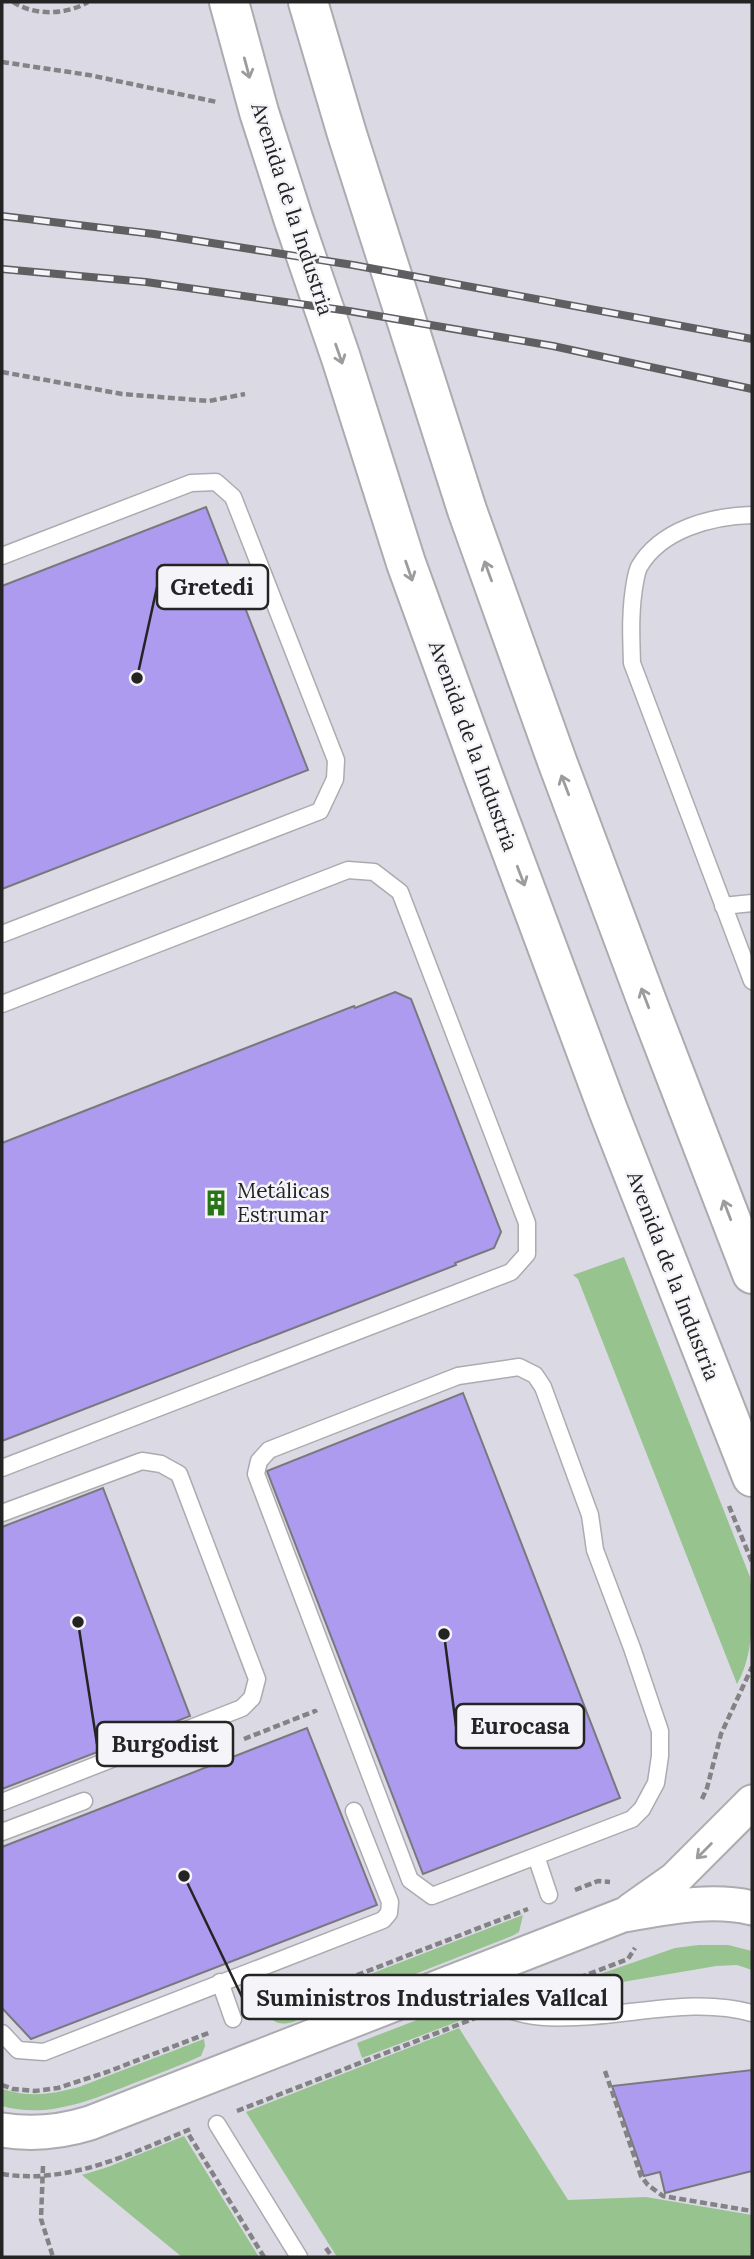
<svg xmlns="http://www.w3.org/2000/svg" width="754" height="2259" viewBox="0 0 754 2259" font-family="Lora,serif">
<style>
.built{fill:#dad9e4}
.green{fill:#97c38e}
.building{fill:#ac9bef;stroke:#79797d;stroke-width:2}
.lines{fill:none;stroke-linecap:round;stroke-linejoin:round}
.lane-casing{stroke:#acabaf;stroke-width:19}
.street-casing{stroke:#acabaf;stroke-width:37}
.secondary-casing{stroke:#acabaf;stroke-width:42}
.path{stroke:#838285;stroke-width:4.5;stroke-dasharray:7 3.5;stroke-linecap:butt}
.lane{stroke:#fff;stroke-width:16}
.street{stroke:#fff;stroke-width:33}
.secondary{stroke:#fff;stroke-width:38}
.rail-casing{stroke:#5f5e60;stroke-width:8}
.rail{stroke:#f5f5f9;stroke-width:5;stroke-dasharray:16;stroke-linecap:butt}
.oneway{stroke:#9c9c9d}
.labels{text-anchor:middle;stroke-width:5;stroke-linejoin:round;paint-order:stroke}
.street-label{font-size:21px;fill:#242425;stroke:#f5f5f9}
.poi-label{font-size:21px;fill:#242425;stroke:#f5f5f9;text-anchor:start}
.leader{fill:none;stroke:#242425;stroke-width:2.5}
.callout-dot{fill:#242425;stroke:#f5f5f9;stroke-width:2.5}
.callout{fill:#f5f5f9;stroke:#242425;stroke-width:2.5}
.callout-label{font-size:23px;text-anchor:middle;font-weight:bold;fill:#242425}
</style>
<rect width="100%" height="100%" fill="#e8e7ec"/>
<path class="built" d="M2,2H752V2257H2Z"/>
<path class="green" d="M624,1257L750,1577C754,1610 754,1655 737,1684L578,1279L573,1275Z
M523,1915L519,1932L512,1936L293,2022C282,2025 274,2024 267,2014Z
M699,1945H728L752,1951V1970L737,1965L716,1966L576,1990L568,1985L675,1948Z
M472,1999L481,2001L488,2010L362,2058L357,2043Z
M459,2028L568,2200L646,2197L752,2215V2257H337L246,2112Z
M204,2039L205,2046L201,2056C179,2066 157,2074 134,2083C92,2100 48,2119 2,2106V2089C29,2098 53,2094 79,2087Z
M184,2136L259,2257H182L82,2175L108,2167Z"/>
<path class="building" d="M206,507L308,770L2,889V586Z
M395,992L411,999L501,1232L494,1248L455,1263L456,1265L2,1441V1143L354,1006L355,1008Z
M463,1393L620,1798L423,1874L267,1471Z
M103,1488L190,1716L2,1789V1527Z
M307,1728L377,1905L31,2039L2,2008V1847Z
M752,2070V2171L665,2193L660,2172L644,2176L612,2086Z"/>
<g class="lines">
<g class="lane-casing">
<path id="lane" d="M752,515C712,516 661,529 639,567C637,571 636,577 635,582C630,610 631,634 632,663L752,981
M2,556L191,483L216,482L233,497L336,760L335,779L320,811L2,934
M723,906L752,903
M2,1004L348,870L374,872L400,892L527,1223V1254L511,1272L2,1468
M2,1513L142,1461L161,1464L179,1474L257,1679L252,1698L242,1708L2,1802
M2,1832L84,1801
M536,1856L632,1819L642,1809L656,1783L660,1756V1731L632,1648L595,1550L590,1515L543,1387L535,1375L519,1367L458,1376L269,1450L259,1461L256,1474L410,1880L432,1896L536,1856L549,1895
M220,1982L233,2019
M507,2009C530,2018 552,2018 576,2017C635,2015 695,1997 752,2013
M2,2033L18,2050L44,2052L383,1920L389,1913L390,1902L354,1811
M217,2124L299,2257"/>
</g>
<g class="street-casing">
<path id="street" d="M631,1910L675,1879L752,1802
M2,2130C32,2135 61,2132 90,2123L623,1915C665,1908 711,1898 752,1908"/>
</g>
<g class="secondary-casing">
<path id="secondary" d="M229,2L259,112L294,221L341,358L406,563L483,775L608,1110L752,1477
M308,2L347,134L467,510L557,761L649,1007L752,1274"/>
</g>
<path class="path" d="M13,2C34,16 67,15 88,2
M2,62L89,75L217,102
M2,372L122,394L209,401L245,394
M729,1506L752,1562
M244,1739L315,1711L316,1713
M702,1799L707,1788L721,1734L752,1667
M575,1890L598,1881L610,1882
M550,1989L628,1959L635,1948
M259,2013L528,1909
M605,2071L641,2176L648,2185L663,2196L752,2211
M2,2085L13,2089L35,2091L58,2088L107,2072L211,2032
M237,2111L483,2015
M189,2135L264,2257
M43,2166L41,2219L53,2257
M2,2174C69,2185 132,2153 193,2128
M326,2248L332,2257"/>
<use href="#lane" class="lane"/>
<use href="#street" class="street"/>
<use href="#secondary" class="secondary"/>
<g class="rail-casing">
<path id="rail" d="M2,216L154,234L353,265L752,339
M2,269L146,282L349,311L553,346L752,389"/>
</g>
<use href="#rail" class="rail"/>
</g>
<defs><path id="oneway-shaft" d="M-6 0H5M1.5-3L5.5 0L1.5 3" fill="none" stroke-width="1.6" stroke-linecap="round" stroke-linejoin="round" transform="scale(1.75)"/></defs>
<g class="oneway">
<use href="#oneway-shaft" transform="translate(247 68) rotate(75)"/>
<use href="#oneway-shaft" transform="translate(339 354) rotate(71)"/>
<use href="#oneway-shaft" transform="translate(409 571) rotate(71)"/>
<use href="#oneway-shaft" transform="translate(488 571) rotate(-110)"/>
<use href="#oneway-shaft" transform="translate(565 785) rotate(-111)"/>
<use href="#oneway-shaft" transform="translate(521 876) rotate(69)"/>
<use href="#oneway-shaft" transform="translate(645 998) rotate(-111)"/>
<use href="#oneway-shaft" transform="translate(727 1210) rotate(-111)"/>
<use href="#oneway-shaft" transform="translate(704 1851) rotate(135)"/>
</g>
<defs>
<g id="building-bare" transform="scale(2.1)"><path d="M-4-6H4V6H1V3H-1V6H-4ZM-2.5-4.3h1.7v1.8h-1.7ZM.8-4.3h1.7v1.8H.8ZM-2.5-1h1.7V.8h-1.7ZM.8-1h1.7V.8H.8Z" fill="#2a7418" stroke="#f5f5f9" stroke-width="2.5" paint-order="stroke"/></g>
</defs>
<g fill-rule="evenodd">
<use href="#building-bare" x="216" y="1203"/>
</g>
<g class="labels">
<g class="street-label">
<text transform="translate(292 209) rotate(72)" y="7">Avenida de la Industria</text>
<text transform="translate(473 746) rotate(70)" y="7">Avenida de la Industria</text>
<text transform="translate(673 1276) rotate(69)" y="7">Avenida de la Industria</text>
</g>
<g class="poi-label">
<text x="237" y="1198">Metálicas<tspan x="237" dy="24">Estrumar</tspan></text>
</g>
</g>
<path class="leader" d="M137 678L157 587M444 1634L456 1726M78 1622L97 1744M184 1876L242 1997"/>
<g class="callout-dot">
<circle cx="137" cy="678" r="7"/>
<circle cx="444" cy="1634" r="7"/>
<circle cx="78" cy="1622" r="7"/>
<circle cx="184" cy="1876" r="7"/>
</g>
<g class="callout">
<rect x="157" y="565" width="111" height="44" rx="7"/>
<rect x="456" y="1704" width="128" height="44" rx="7"/>
<rect x="97" y="1722" width="136" height="44" rx="7"/>
<rect x="242" y="1975" width="380" height="44" rx="7"/>
</g>
<g class="callout-label">
<text x="212" y="595">Gretedi</text>
<text x="520" y="1734">Eurocasa</text>
<text x="165" y="1752">Burgodist</text>
<text x="432" y="2006">Suministros Industriales Vallcal</text>
</g>
<rect width="754" height="2259" fill="none" stroke="#242425" stroke-width="7"/>
</svg>
